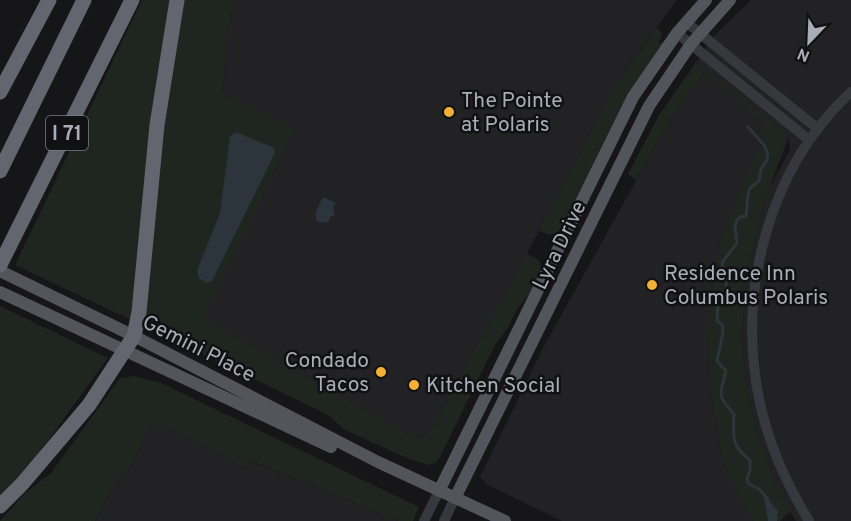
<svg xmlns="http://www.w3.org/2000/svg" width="851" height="521" viewBox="0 0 851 521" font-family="Overpass,sans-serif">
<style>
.built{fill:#222225}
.green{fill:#1e261f}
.water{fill:#2c353c}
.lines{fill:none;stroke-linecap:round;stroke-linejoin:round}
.stream{stroke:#2c353c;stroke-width:3}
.minor{stroke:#37383d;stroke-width:10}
.major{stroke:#53555c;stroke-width:12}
.highway{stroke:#63666e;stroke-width:15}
.poi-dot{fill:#f2b134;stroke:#111113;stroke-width:2}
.labels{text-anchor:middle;stroke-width:5;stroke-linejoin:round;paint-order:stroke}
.shield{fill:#111113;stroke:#7b7e86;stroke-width:1.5}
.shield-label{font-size:20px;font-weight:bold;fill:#a8adb8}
.poi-label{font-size:21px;fill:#a8adb8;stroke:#111113;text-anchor:start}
.street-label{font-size:21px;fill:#a8adb8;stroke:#111113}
</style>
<rect width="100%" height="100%" fill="#161618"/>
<path class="built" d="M234,0H677L647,40L613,89L519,269L432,428L422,438L413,437L203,318L295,128L223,93L227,38Z
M751,0H851V521H796L790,512L777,486L756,430L746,383L742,337L747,269L769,189L790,150L789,137L735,95L696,62L714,36Z
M703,73L766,126L720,242L707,340L709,376L717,435L727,470L753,521H562L488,485L480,477L544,346L675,111Z
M160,424L245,468L248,460L398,521H95L111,489L129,469L148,430Z"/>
<path class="green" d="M142,0H234L227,38L223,93L295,128L204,318L413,437L422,438L432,428L527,254L539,260L541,266L540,273L531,292L517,309L508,328L495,345L439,459L436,463L428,465L409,459L345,430L328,415L190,348L15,265Z
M656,28L660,30L662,35L659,41V43L664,42L622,107L563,227C556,237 550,236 539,231L613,89Z
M696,62L789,136L769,189L747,269L742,337L746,383L756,430L777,486L790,512L780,521H753L737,493L727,470L717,435L709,376L707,340L712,291L720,242L766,126L703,73L675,111L636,180L628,174L659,115Z
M0,306L108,358L30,465L0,498Z
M134,376L161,383L419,507L413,521H398L249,460L245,468L160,425L148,430L129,469L111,489L95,521H0L24,494L51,473L120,378Z"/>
<path class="water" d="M236,132L274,148L275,153L212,281L206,283L199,278L197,271L220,213L230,136Z
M323,197L336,203L333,207L335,215L331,216L328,222C307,226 318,207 323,197Z
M759,489L778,511L777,521H768L764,497Z"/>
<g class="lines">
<path class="stream" d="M748,127L764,145L768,154L767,160L761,169L759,181L750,188L748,195L746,216L740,217L737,220L735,226L737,243L723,261L722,266L728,272L725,294L718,303L717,321L722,324L723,332L717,361L726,371C720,395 716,395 734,414C733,436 731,446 750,460V470L747,479L749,484L759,489L768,499"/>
<path class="minor" d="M686,22L818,129
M677,33L809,140
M424,521L439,491
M444,521L455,498
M809,521C787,485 769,445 760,403C736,294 768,169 851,92"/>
<path class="major" d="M0,271L134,336L378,462L505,521
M0,292L331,447
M439,491L633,97L677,33L706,0
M455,498L649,106L691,44L730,0"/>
<path class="highway" d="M0,92L49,0
M0,171L84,0
M0,265L132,0
M0,506L22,484L89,405L134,336L139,312L157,125L177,0"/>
</g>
<g class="poi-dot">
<circle cx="449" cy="112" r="6"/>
<circle cx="652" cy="285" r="6"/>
<circle cx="381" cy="372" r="6"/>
<circle cx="414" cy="385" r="6"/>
</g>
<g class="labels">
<rect class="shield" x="46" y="116" width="42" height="34" rx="4.5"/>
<g class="shield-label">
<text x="67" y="140">I 71</text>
</g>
<g class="poi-label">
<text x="461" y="107">The Pointe<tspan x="461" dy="24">at Polaris</tspan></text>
<text x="664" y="280">Residence Inn<tspan x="664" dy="24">Columbus Polaris</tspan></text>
<text x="369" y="367" text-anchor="end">Condado<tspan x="369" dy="24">Tacos</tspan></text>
<text x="426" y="392">Kitchen Social</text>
</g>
<g class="street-label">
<text transform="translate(559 245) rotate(-64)" y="7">Lyra Drive</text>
<text transform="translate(199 348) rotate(27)" y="7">Gemini Place</text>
</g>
</g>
<g transform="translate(809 42) rotate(203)" stroke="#111113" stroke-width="4.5" paint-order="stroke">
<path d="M0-4.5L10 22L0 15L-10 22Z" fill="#a8adb8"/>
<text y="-9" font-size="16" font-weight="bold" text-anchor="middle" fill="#a8adb8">N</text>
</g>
</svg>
